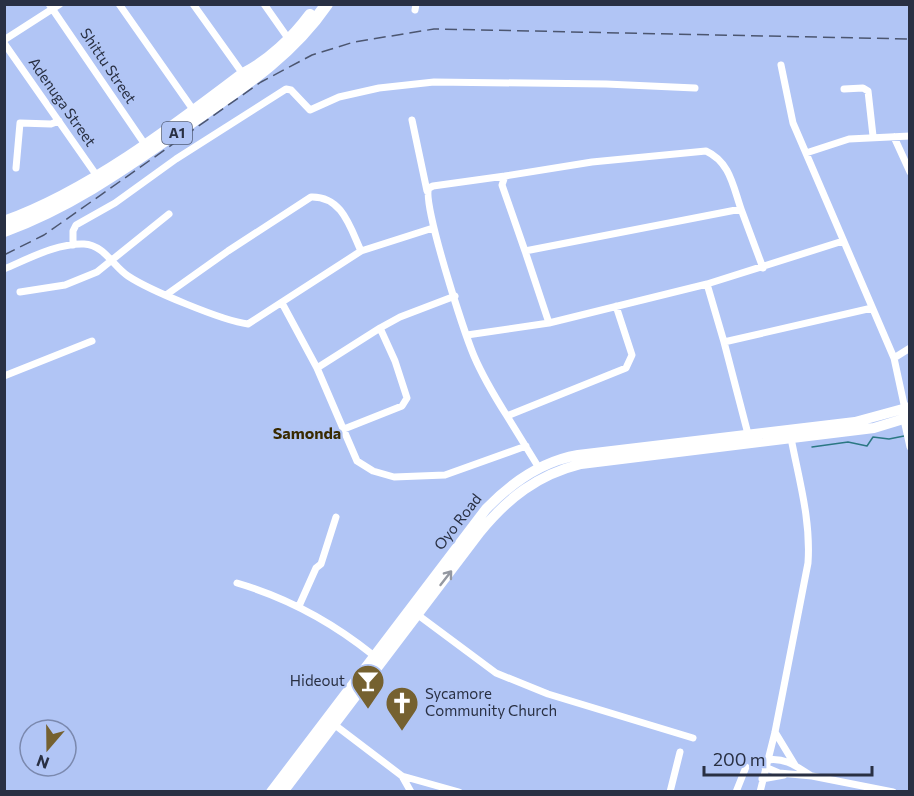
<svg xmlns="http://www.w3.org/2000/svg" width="914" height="796" viewBox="0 0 914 796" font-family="Commissioner,sans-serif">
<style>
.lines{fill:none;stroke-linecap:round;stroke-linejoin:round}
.stream{stroke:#2b7883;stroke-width:1.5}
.street{stroke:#fff;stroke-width:7}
.primary{stroke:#fff;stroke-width:10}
.highway{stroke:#fff;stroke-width:12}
.rail{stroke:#4c5670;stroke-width:1.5;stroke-dasharray:12 6;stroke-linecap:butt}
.oneway{stroke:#9498a1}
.labels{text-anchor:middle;stroke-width:4.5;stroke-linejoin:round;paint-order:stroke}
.shield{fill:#b1c5f5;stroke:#525d78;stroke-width:1.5}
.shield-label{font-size:14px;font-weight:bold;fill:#293043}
.street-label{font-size:15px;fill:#293043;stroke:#b1c5f5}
.poi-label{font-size:15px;fill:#293043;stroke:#b1c5f5;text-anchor:end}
.neighbourhood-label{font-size:16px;font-weight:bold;fill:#392a00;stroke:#b1c5f5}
</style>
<rect width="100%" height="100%" fill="#b1c5f5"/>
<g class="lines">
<path class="stream" d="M812,447L848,442L867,446L873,437L889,439L904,436"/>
<path class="street" d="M49,4L146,146
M119,4L194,111
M193,4L243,74
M264,4L290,41
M415,10L416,4
M4,40L60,4
M4,43L97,176
M781,65L793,123L894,358
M844,89L863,88L868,91L873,136
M412,120L427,191
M894,137L910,172
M806,153L849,139L910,136
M16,168L20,123L51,124L59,121
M505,176L433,186L429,188C421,201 465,335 474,356C483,377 495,397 507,416
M73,245V231L76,225L115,203L176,159L286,89L291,90L310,110L339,97L379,88L434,82L606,84L695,88
M525,251L502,185L505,176L592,162L706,151C730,162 733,186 741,209
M4,269C28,259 57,243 84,244C104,245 113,266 128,276C149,290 223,321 248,324L361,251L433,228
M707,284L549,323L525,251L741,209L763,268
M20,292L65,285L97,272L169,214
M166,295L228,251L311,197C342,196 350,227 361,251
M282,303L317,368L357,461L373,471L394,477L445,475L526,446
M380,328L400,317L455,296
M467,335L549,323
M724,342L707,284L843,241
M317,368L380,328L395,361L407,398L402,406L344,429
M4,376L92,341
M905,409L894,358L910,348
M904,420L910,447
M748,434L724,342L872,308
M539,468L507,416L626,368L632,355L616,306
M237,583C288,598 332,622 373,655
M299,606L316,568L321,564L336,517
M418,615L496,673L548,694L693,738
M331,722L402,776L459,792
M775,732L795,765
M767,760C784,757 796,766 810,775
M765,767L779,773L812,776L893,792
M402,776L411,792
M762,779L784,775
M670,792L680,752
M736,792L746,767
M760,792L775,732L808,563C811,520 799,480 791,438"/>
<path class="primary" d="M271,792L486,509C511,483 543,461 578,455L855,422L910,407
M283,792L480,532C508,498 537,475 581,464L874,428L910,417"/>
<path class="highway" d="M4,222C88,192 172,128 243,74C269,61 293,38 310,15
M4,231C71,207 128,166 186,126C238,90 290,58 327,4"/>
<path class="rail" d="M4,255L44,235L261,82L312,55L354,42L434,29L910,39"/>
</g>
<defs><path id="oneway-shaft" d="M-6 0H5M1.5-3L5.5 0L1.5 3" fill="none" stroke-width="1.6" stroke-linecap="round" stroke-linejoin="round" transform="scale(1.5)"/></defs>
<use class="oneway" href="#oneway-shaft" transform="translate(446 578) rotate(-52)"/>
<defs>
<g id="bar-pin" transform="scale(1.725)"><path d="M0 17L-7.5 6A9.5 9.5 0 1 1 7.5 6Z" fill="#756130" stroke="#b1c5f5"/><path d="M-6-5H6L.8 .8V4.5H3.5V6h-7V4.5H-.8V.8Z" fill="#fff"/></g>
<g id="church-pin" transform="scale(1.725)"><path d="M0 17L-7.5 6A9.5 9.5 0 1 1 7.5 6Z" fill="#756130" stroke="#b1c5f5"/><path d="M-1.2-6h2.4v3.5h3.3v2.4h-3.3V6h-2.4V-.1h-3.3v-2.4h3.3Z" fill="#fff"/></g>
</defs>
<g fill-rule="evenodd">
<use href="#bar-pin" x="368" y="681"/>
<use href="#church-pin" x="402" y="703"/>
</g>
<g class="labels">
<rect class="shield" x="162" y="122" width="30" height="22" rx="4.5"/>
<g class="shield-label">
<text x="177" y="138">A1</text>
</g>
<g class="street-label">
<text transform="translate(108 66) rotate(56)" y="5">Shittu Street</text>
<text transform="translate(62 102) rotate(55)" y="5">Adenuga Street</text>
<text transform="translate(458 522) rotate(-52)" y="5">Oyo Road</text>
</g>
<g class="poi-label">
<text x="345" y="686">Hideout</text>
<text x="425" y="699" text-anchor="start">Sycamore<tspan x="425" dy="17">Community Church</tspan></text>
</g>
<g class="neighbourhood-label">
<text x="307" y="439">Samonda</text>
</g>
</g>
<rect width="914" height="796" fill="none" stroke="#293043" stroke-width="12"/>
<g transform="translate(48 748) rotate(200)"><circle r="28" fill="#b1c5f5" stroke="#7b89ae" stroke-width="1.5"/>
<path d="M0-4.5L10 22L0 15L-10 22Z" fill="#756130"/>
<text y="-9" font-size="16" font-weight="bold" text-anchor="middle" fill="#293043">N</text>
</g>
<path d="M704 766v9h168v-9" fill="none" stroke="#293043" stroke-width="3"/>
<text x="713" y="766" font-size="18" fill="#293043" stroke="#b1c5f5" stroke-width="4.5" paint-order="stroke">200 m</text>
</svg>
